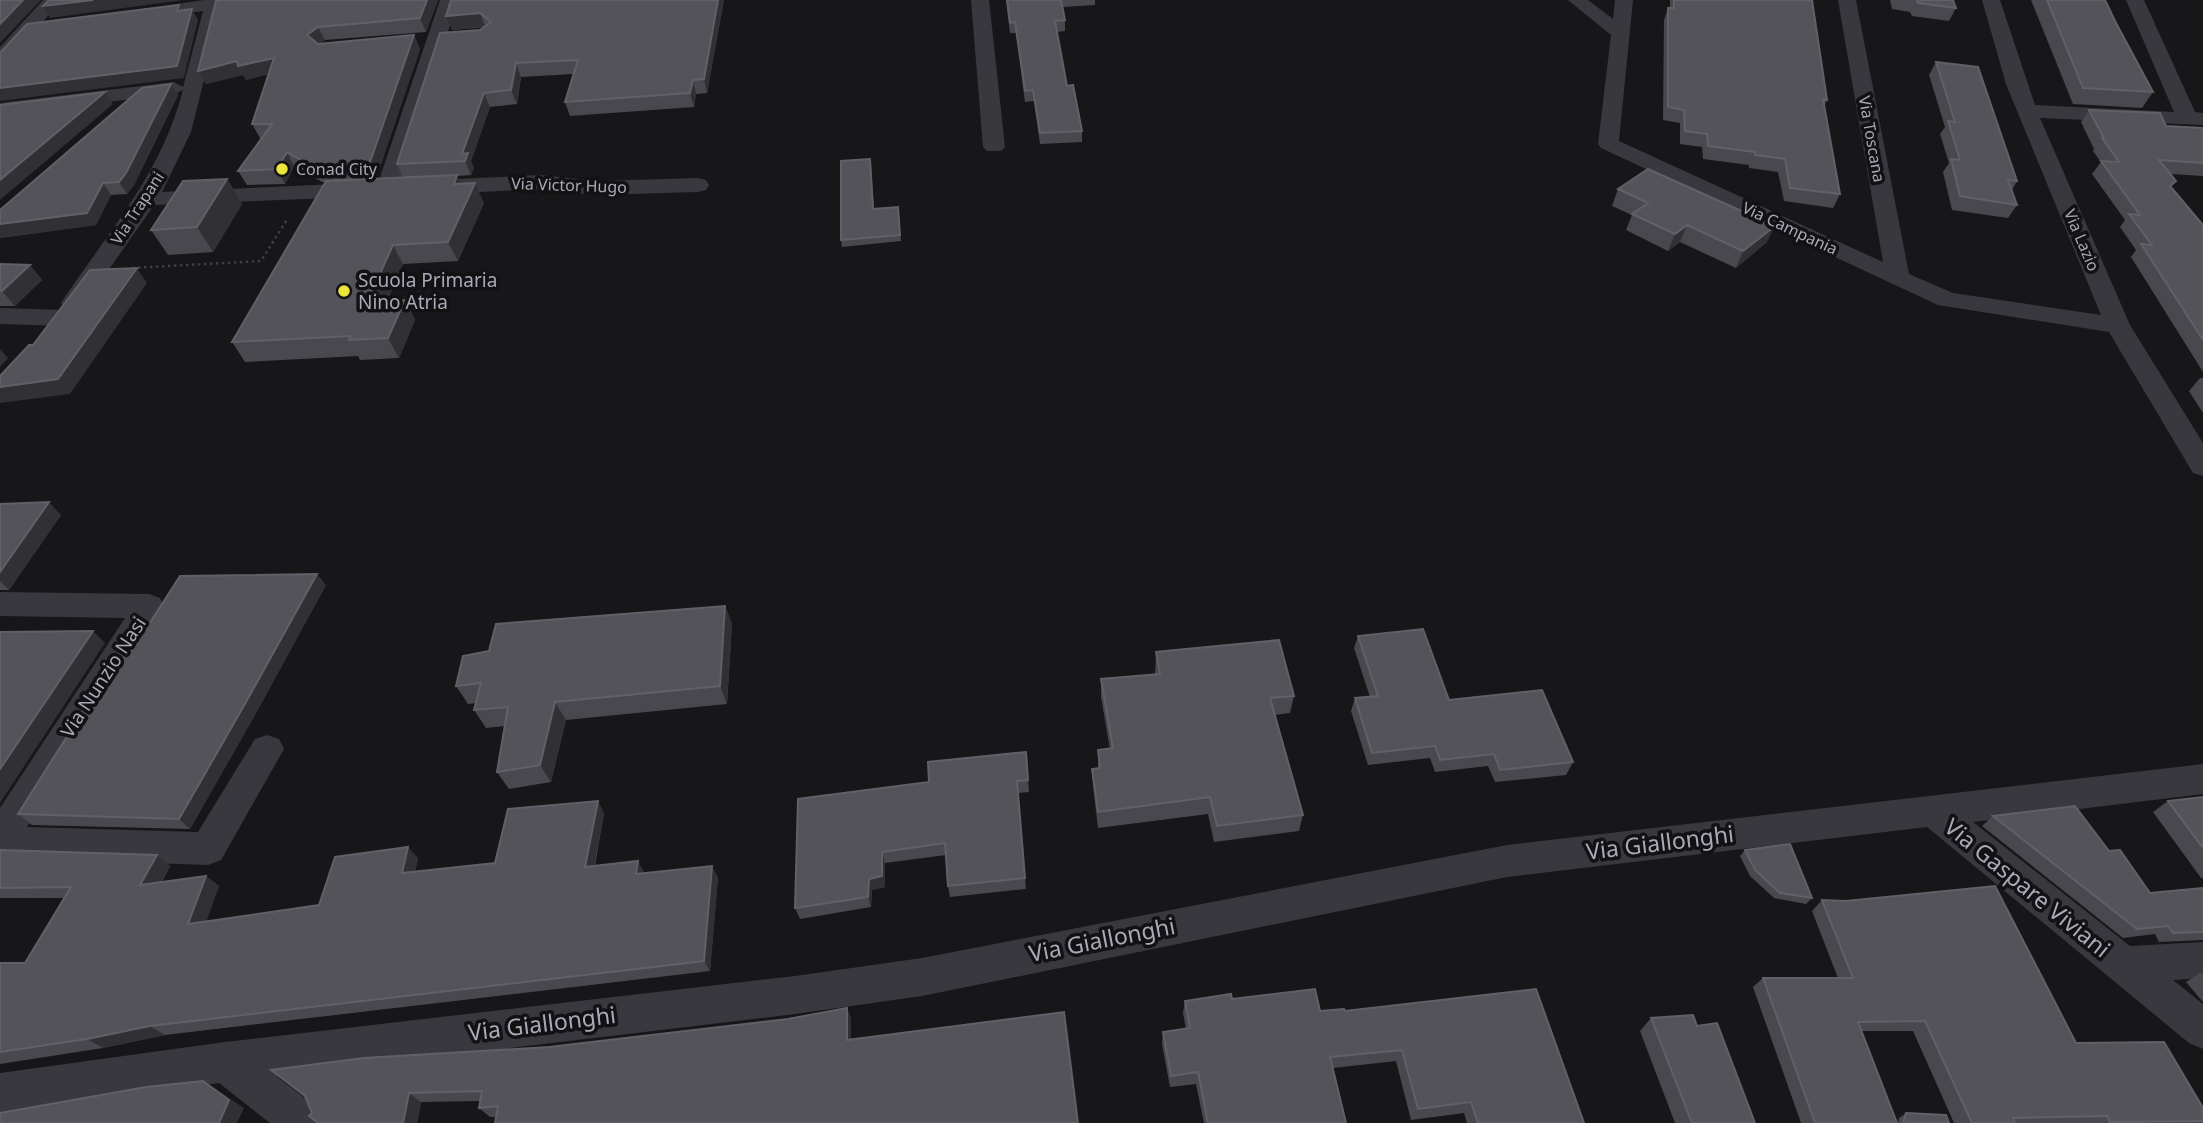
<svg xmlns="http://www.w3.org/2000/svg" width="2203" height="1123" viewBox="0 0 2203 1123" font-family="'Noto Sans',sans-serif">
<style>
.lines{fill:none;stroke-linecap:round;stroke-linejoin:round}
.path{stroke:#3e3e44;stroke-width:2.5;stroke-dasharray:2.5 3.5;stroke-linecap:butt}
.minor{fill:#39383e;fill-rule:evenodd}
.wall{fill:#49484e}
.shaded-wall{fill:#313034}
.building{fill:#545359;stroke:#616068;stroke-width:2}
.poi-dot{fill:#ece53b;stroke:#121214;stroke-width:2.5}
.labels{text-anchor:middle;stroke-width:7;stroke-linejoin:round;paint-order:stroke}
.far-street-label{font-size:16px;fill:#a9a9b8;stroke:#121214}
.far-poi-label{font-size:16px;fill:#a9a9b8;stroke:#121214;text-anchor:start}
.poi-label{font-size:19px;fill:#a9a9b8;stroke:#121214;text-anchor:start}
.street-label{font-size:19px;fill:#a9a9b8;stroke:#121214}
.near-street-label{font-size:23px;fill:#a9a9b8;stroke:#121214}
</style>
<rect width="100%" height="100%" fill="#171719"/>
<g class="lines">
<path class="path" d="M132,268L261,261L288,218"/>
<path class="minor" d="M43,0H62L7,62L0,64V47Z
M204,0H224L191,132L162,192L359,183L367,185L370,190L367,195L359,197L154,205L82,308L73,310L64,308L61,303C108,232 161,175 183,90L174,94L0,115V103L174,82L183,87L203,11L143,19L134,14L143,9Z
M440,0H458L398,189L395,194H379L376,189Z
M971,0H989L1005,147L1001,151H987L983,147Z
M1568,0H1588L1613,19L1615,0H1633L1619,141L1883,262L1838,0H1856L1909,274L1953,293L2101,315L2006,84L1982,0H2000L2035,105L2174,112L2126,0H2144L2195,112L2203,113V125L2040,118L2130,325L2203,443V476L2193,473L2109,332L1938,305L1601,148L1598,144L1611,35Z
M541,175L596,181L698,178L706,180L709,185L706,190L698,192L596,195L541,189L437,194L429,192L426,187L429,182L437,180Z
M0,308L62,310L71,313L74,318L71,323L62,326L0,324Z
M0,592L149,594L160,598L164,606L27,827L198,832L255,739L267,735L279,739L284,749L221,860L208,865L0,858V808L125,618L0,616Z
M2203,764V794L1973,822L2130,946L2203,942V978L2173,980L2203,1004V1049L2189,1043L1927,827L1507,877L922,996L795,1014L276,1076L318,1108L324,1123H270L219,1083L0,1113V1073L225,1042L795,976L922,958L1507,845Z"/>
</g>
<path class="wall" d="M438,0L426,32L325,40L320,44L414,35L420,49L376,179L403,178L397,164L480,30L485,27L452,30L451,0H724L707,93L696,94L694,107L570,116L565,102L573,74L521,77L517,104L490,107L471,161L474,168L471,175L457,176L461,184L484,203L458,261L403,264L387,301L405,300L415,320L399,358L360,360L358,356L245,362L232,342L326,182H322L294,166L285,184L247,185L238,171L261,138H260L252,124L268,74L246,80L243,75L206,84L198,71L216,1Z
M1006,0H1095V5L1062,7L1065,20V31L1057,32L1067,86L1082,131V142L1040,144L1034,101L1025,102L1016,33H1010Z
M1670,0H1812L1827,100L1824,106L1840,194L1833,208L1784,201L1778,172L1749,168V165L1703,159L1702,147L1680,144V123L1663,120L1664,20L1668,8H1670Z
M1890,0H1953L1956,8L1949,21L1912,16L1910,12L1892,9Z
M2031,0H2105L2115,21L2153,92L2142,108L2073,104Z
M1936,62L2017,181L2012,190L2017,205L2008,218L1952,210L1943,172L1949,163L1940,134L1945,127L1929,75Z
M171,84L178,95L134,185L127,194L111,195L96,225L0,238V210Z
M2089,110L2166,126L2203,128V176L2171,174L2176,181L2171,187L2203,225V372L2131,257L2136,250L2120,227L2125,220L2092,174L2101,162L2093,151L2094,149L2081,122Z
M871,166L874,209L898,207L901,241L842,247L841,240Z
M227,179L242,204L213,252L168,255L151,230Z
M1618,189L1767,242L1736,268L1680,242L1668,251L1626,230L1632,215L1612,206Z
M0,264L30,265L42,280L15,306H0Z
M2200,378H2203V413L2189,391Z
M0,504L61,515L9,590H0Z
M326,585L256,713L190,829L32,825L18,814L144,632Z
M725,606L732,624L727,704L566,720L551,782L509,789L497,772L505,726L486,728L474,710L476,703L468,704L456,686Z
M1358,636L1449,700L1573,762L1566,775L1495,782L1488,766L1435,772L1430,758L1368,765L1351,711L1355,698L1370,697L1354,648Z
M1156,652L1294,696L1290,713L1275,715L1303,815L1299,831L1214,842L1208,814L1098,828L1093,786L1092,769L1098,768V750L1110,749L1101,697V679L1155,674Z
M1026,752L1029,792L1018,793L1026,889L950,897L948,886L946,855L885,863V887L872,890L871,907L800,919L795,908L929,782Z
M2203,797V878H2201L2153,812L2168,801Z
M604,813L595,866L644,872V873L718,877L710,971L165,1035L103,1048L0,1064V963H25L65,898H0V850L157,855L170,866L162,882L206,876L219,886L206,921L319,905L418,858L415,872L495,863Z
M1993,816L2109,851L2150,893L2203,888V940L2159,942L2155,934L2123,938L1982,826Z
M1745,850L1812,898L1806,904L1774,898L1750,876L1740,856Z
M1822,900L2076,1043L2203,1108V1123H1954L1913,1031H1861L1897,1123H1801L1753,987L1763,978H1838L1812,911Z
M2200,973H2203V1002L2186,982Z
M1232,999L1320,1011H1345L1584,1123H1467L1464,1113L1411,1120L1396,1061L1333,1068L1346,1123H1204L1196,1084L1170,1087L1162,1044L1163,1032L1186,1029L1183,1013L1185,1001Z
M847,1008L851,1019L496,1117H490L479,1108L480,1101L421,1102L417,1123H318L549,1047L788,1019Z
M1651,1018L1697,1026L1755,1123H1675L1640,1031Z
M1906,1113L1949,1123H1898L1899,1118Z"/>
<path class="shaded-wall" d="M23,0H41L0,43V24Z
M93,0H183L50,18L43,6Z
M427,0H438L426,32L420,18Z
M718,0H724L707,93L704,79Z
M192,9L198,20L184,78L0,101V88Z
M480,13L485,26L452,30L446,16Z
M318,27L325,40L314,48L307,35Z
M414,35L420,49L376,179L369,165Z
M274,58L281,71L246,80L243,75L206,84L198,71L237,61Z
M516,63L521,77L517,104L511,90Z
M693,80L696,94L694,107L690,93Z
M171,84L178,95L134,185L127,194L119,182Z
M105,92L113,104L0,200V180Z
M484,93L490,107L471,161L474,168L471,175L462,154Z
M287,152L294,166L285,184L277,169Z
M457,175L465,195L454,184Z
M227,179L242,204L213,252L197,227Z
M103,183L111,195L96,225L0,238V224Z
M475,183L484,203L458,261L448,242Z
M1687,225L1680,242L1668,251L1675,234Z
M1775,226L1767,242L1736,268L1743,251Z
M393,245L403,264L378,322L367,302Z
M30,265L42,280L15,306L2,291Z
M137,268L147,283L70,394L0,403V387Z
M405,300L415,320L399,358L388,338Z
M0,349L8,358L0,367Z
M49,502L61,515L9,590L0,581V572Z
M317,574L326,585L256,713L190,829L179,819Z
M725,606L732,624L727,704L720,686Z
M93,631L105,643L0,803V769Z
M555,702L566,720L551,782L540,765Z
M598,801L604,813L592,878L585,867Z
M408,847L418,858L412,884L402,873Z
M882,852L885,863V887L872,890L871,907L868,897L869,879Z
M157,855L170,866L154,895L140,885Z
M638,861L644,872L643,885L636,874Z
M712,866L718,877L710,971L704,961Z
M206,876L219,886L202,934L188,924Z
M847,1008L851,1019V1050L847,1040Z
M150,1026L165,1035L103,1048L87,1039Z
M203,1081L244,1108L237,1123H219Z
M409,1093L421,1102L417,1123H403Z"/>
<path class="building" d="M0,0H23L0,24Z
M49,0H93L43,6Z
M222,0H427L420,18L318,27L307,35L318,44L414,35L369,165L314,168L287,152L277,169L238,171L272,124H252L274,58L238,66L237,61L198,71L216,1Z
M451,0H718L704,79L693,80L690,93L565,102L578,60L516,63L511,90L484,93L462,154L468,153L465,161L397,164L440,33L480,30L491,22L480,13L446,16Z
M1007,0H1061L1065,20L1055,21L1067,86L1073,85L1082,131L1040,133L1033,90L1025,91L1015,22L1010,23Z
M1674,0H1812L1827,100L1823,99L1840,194L1790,188L1785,159L1755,155V152L1708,146L1707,134L1685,131L1684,110L1668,107V8H1674Z
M1917,0H1953L1956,8L1918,3Z
M2047,0H2105L2115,21L2153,92L2083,88Z
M179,5L177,11L192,9L177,66L0,88V53L27,24Z
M1936,62L1978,67L2017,181L2008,180L2017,205L1960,196L1951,159L1960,160L1948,121L1955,122Z
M171,84L126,173L119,182L103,183L87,213L0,224V210L142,88Z
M105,92L0,180V105Z
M2089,110L2160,113L2166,126L2203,128V163L2159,160L2176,181L2170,186L2203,225V340L2141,244L2152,245L2129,214L2140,215L2101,161L2119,162L2102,138H2104Z
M870,159L873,209L898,207L900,235L841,240V161Z
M1648,169L1775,226L1743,251L1687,225L1675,234L1632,214L1648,203L1618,189Z
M457,175L454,184L475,183L448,242L393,245L367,302L405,300L388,338L349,340L351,336L232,342L326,181Z
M227,179L197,227L151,230L183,181Z
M0,264L30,265L2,291H0Z
M137,268L58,379L0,387V376L29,345H33L90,270Z
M49,502L0,572V504Z
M317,574L246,702L179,819L18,814L133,632H144L180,576Z
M725,606L720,686L555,702L540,765L497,772L508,707L474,710L481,683L456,686L463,656L489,651L496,624Z
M1423,629L1449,700L1542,690L1573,762L1500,770L1494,754L1440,760L1435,746L1372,753L1355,698L1378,696L1358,636Z
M93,631L0,769V632Z
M1279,640L1294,696L1270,698L1303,815L1217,826L1210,797L1098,812L1092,769L1100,768L1098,750L1113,748L1101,679L1160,674L1156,652Z
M1026,752L1028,780L1017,781L1025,878L948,886L945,843L882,852V876L869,879L868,897L795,908L798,799L929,782L928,762Z
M2203,797V848L2168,801Z
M598,801L585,867L638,861L636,874L712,866L704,961L150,1026L87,1039L0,1052V963H25L71,887L0,888V850L157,855L140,885L206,876L188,924L319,905L335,857L408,847L402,873L495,863L508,809Z
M2075,806L2109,851L2120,850L2150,893L2203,888V932L2173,933L2168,926L2137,929L1993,816Z
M1790,844L1812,898L1780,893L1755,870L1745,850Z
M1995,886L2076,1043L2164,1042L2203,1108V1121L2110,1122L2107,1116L2013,1118L2015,1123H1972L1925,1021L1858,1022L1897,1123H1815L1763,978H1853L1822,900L1846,901Z
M1315,989L1320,1011L1344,1009L1345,1011L1536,989L1584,1123H1478L1471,1102L1418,1109L1402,1050L1330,1057L1346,1123H1208L1198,1072L1171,1076L1163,1032L1190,1028L1185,1001L1231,994L1232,999Z
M847,1008V1040L1064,1012L1078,1123H495L498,1106L479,1108L482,1091L409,1093L403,1123H318L309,1116L312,1113L305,1096L271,1070L364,1058L549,1047L788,1019Z
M1693,1015L1697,1026L1717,1023L1755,1123H1692L1651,1018Z
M203,1081L229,1100L219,1123H0V1113L146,1087Z
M1906,1113L1946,1115L1949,1123H1903Z"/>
<g class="poi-dot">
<circle cx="282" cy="169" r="7"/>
<circle cx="344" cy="291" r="7"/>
</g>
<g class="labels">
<g class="far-street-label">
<text transform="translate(1872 139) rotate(80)" y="6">Via Toscana</text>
<text transform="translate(569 185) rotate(2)" y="6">Via Victor Hugo</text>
<text transform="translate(137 208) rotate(-57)" y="6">Via Trapani</text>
<text transform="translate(1790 228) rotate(25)" y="6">Via Campania</text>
<text transform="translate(2082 240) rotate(67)" y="6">Via Lazio</text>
</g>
<g class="far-poi-label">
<text x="296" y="175">Conad City</text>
</g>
<g class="poi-label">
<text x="358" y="287">Scuola Primaria<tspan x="358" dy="22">Nino Atria</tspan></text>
</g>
<g class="street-label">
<text transform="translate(103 677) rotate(-57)" y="7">Via Nunzio Nasi</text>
</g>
<g class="near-street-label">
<text transform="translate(1660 843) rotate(-7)" y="8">Via Giallonghi</text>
<text transform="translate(2027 888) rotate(39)" y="8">Via Gaspare Viviani</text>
<text transform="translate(1102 940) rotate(-11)" y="8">Via Giallonghi</text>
<text transform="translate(542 1024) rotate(-7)" y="8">Via Giallonghi</text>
</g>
</g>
</svg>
